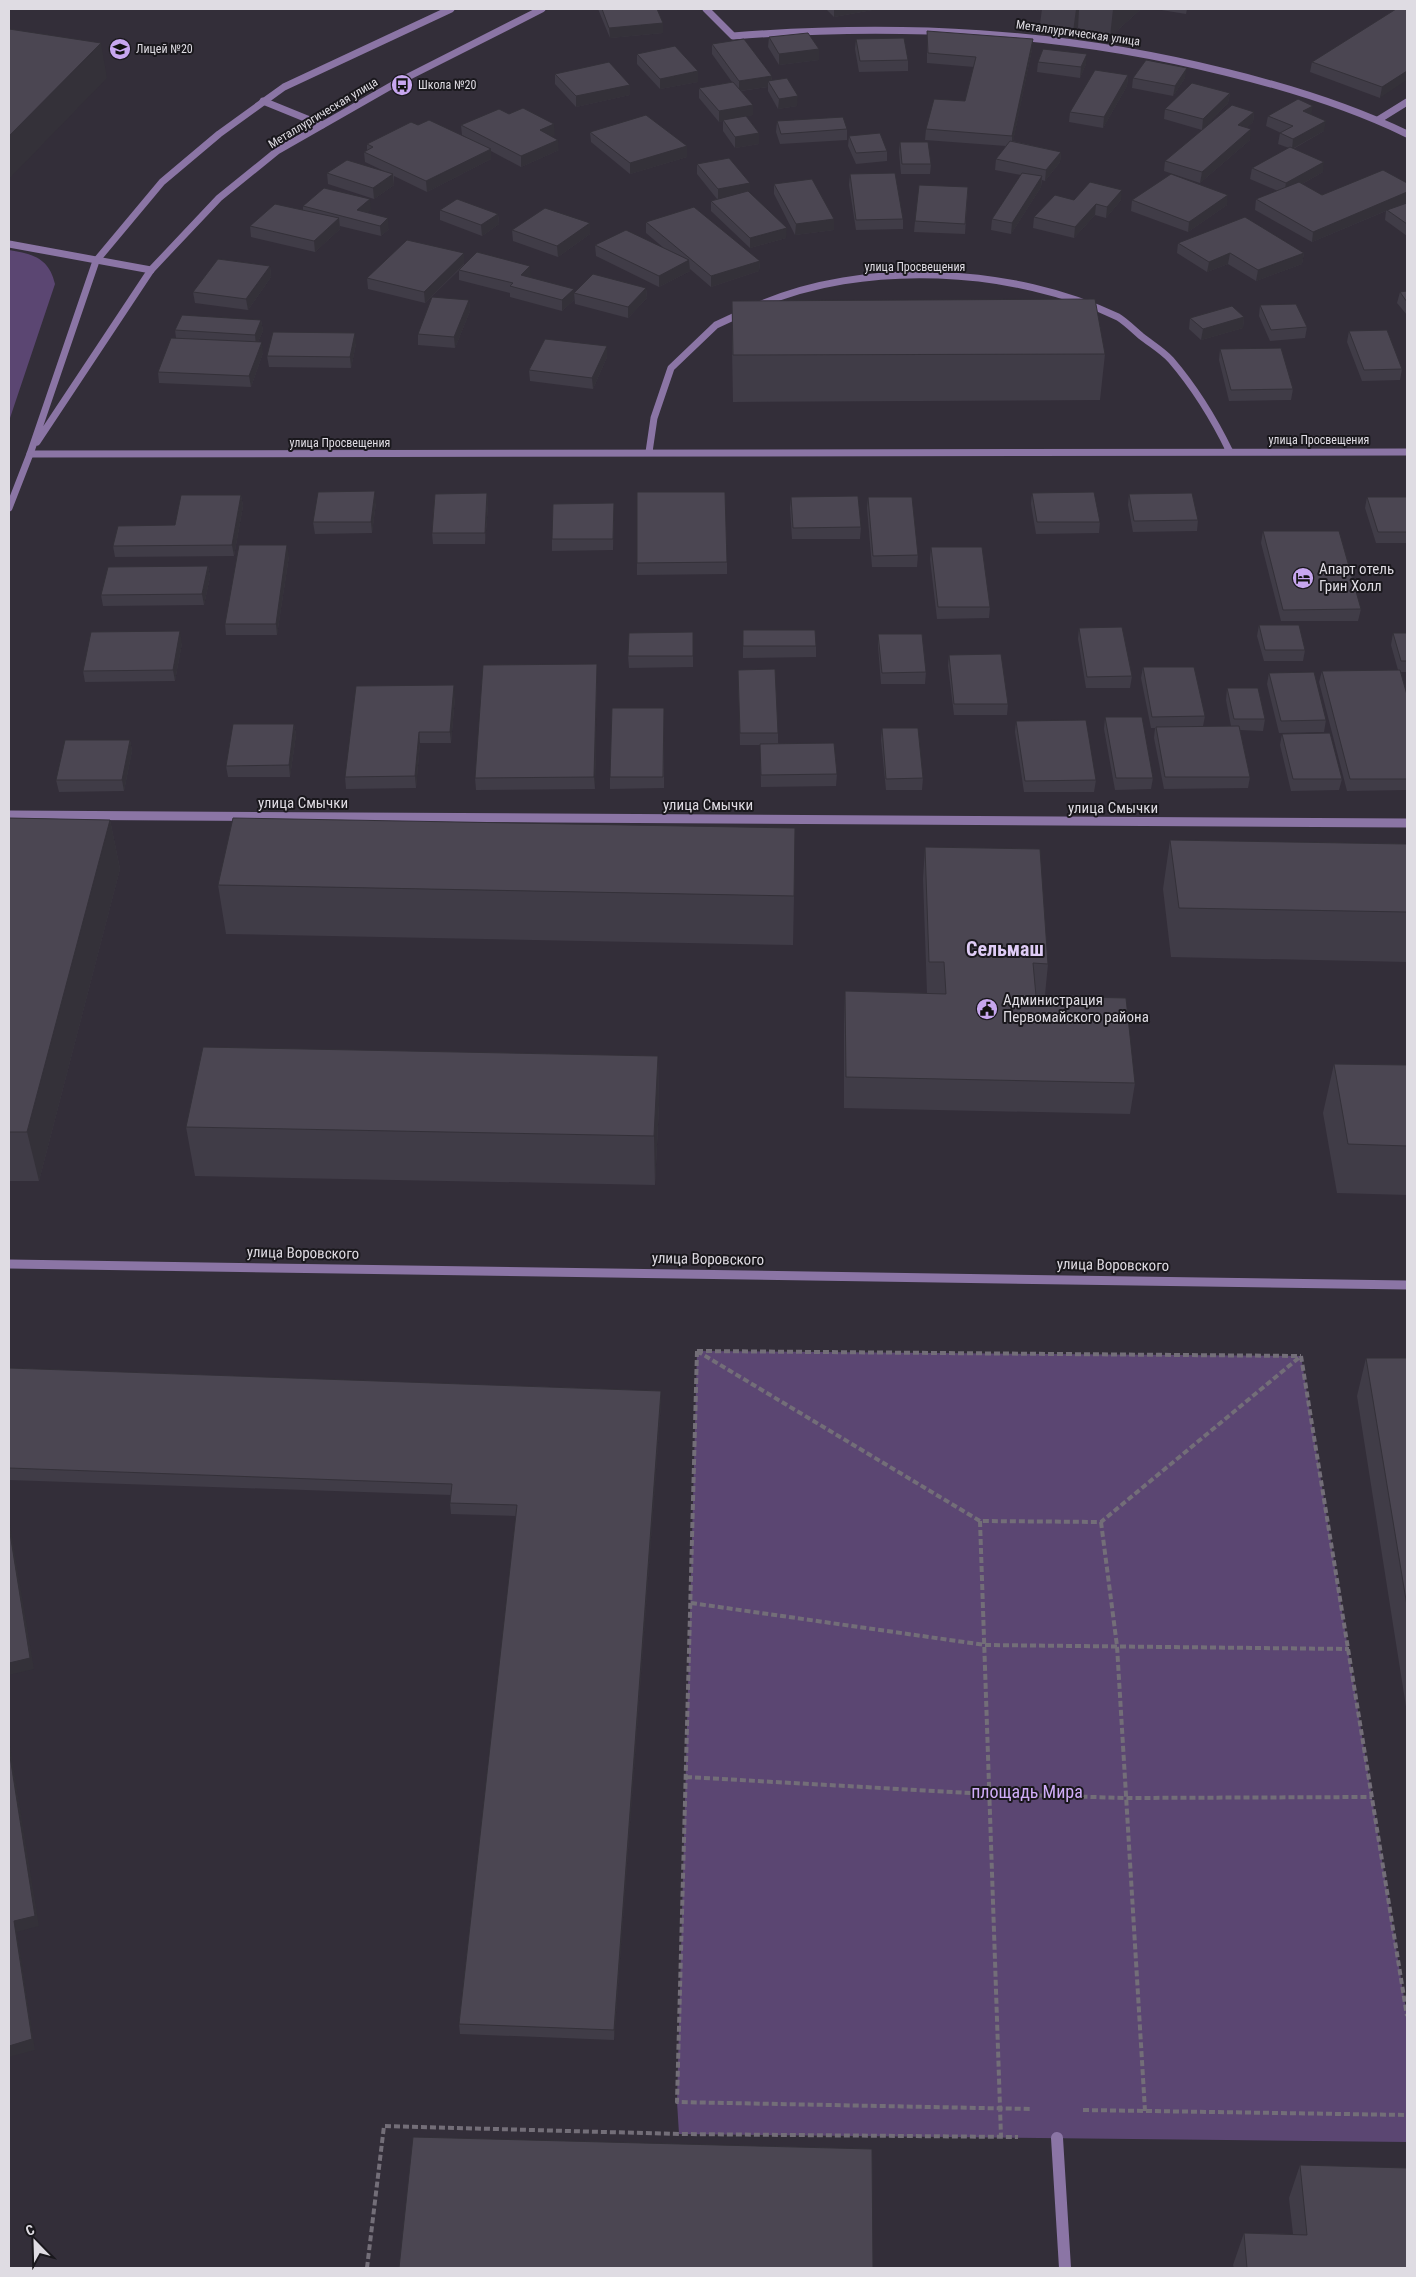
<svg xmlns="http://www.w3.org/2000/svg" width="1416" height="2277" viewBox="0 0 1416 2277" font-family="'Roboto Condensed',sans-serif">
<style>
.green{fill:#5b4672}
.lines{fill:none;stroke-linecap:round;stroke-linejoin:round}
.path{stroke:#736e78;stroke-width:4;stroke-dasharray:6 3;stroke-linecap:butt}
.service-far1{stroke:#8b75a5;stroke-width:7}
.service{stroke:#8b75a5;stroke-width:12}
.minor-far1{stroke:#8b75a5;stroke-width:7}
.minor{stroke:#8b75a5;stroke-width:9}
.tertiary{stroke:#8b75a5;stroke-width:7}
.wall{fill:#403c47}
.shaded-wall{fill:#343139}
.building{fill:#4b4652;stroke:#343139}
.labels{text-anchor:middle;stroke-width:4;stroke-linejoin:round;paint-order:stroke}
.far-street-label{font-size:12px;fill:#dfdce3;stroke:#1a181d}
.far-poi-label{font-size:12px;fill:#dfdce3;stroke:#1a181d;text-anchor:start}
.poi-label{font-size:15px;fill:#dfdce3;stroke:#1a181d;text-anchor:start}
.street-label{font-size:15px;fill:#dfdce3;stroke:#1a181d}
.near-park-label{font-size:18px;fill:#d0adf8;stroke:#1a181d}
.district-label{font-size:20px;font-weight:bold;fill:#dfccf6;stroke:#1a181d}
</style>
<rect width="100%" height="100%" fill="#332e39"/>
<path class="green" d="M9,250C33,254 49,258 55,284L9,421Z
M697,1351L1301,1356L1407,2016V2142L679,2134L677,2102Z"/>
<g class="lines">
<path class="path" d="M697,1351L677,2102L1032,2109
M697,1351L980,1521L1101,1522L1301,1356
M697,1351L1301,1356
M1301,1356L1407,2016
M980,1521L1001,2137
M1101,1522L1117,1646L1145,2111
M691,1603L985,1645L1349,1649
M686,1777L988,1794L1127,1798L1372,1797
M1083,2110L1407,2115
M367,2268L384,2126L679,2134L1018,2137"/>
<path class="service-far1" d="M1378,120L1407,102"/>
<path class="service" d="M1057,2138L1065,2268"/>
<path class="minor-far1" d="M706,9L733,36C900,23 1061,31 1225,72C1287,87 1349,106 1407,134
M263,101L322,125
M9,244L151,270
M757,306C862,259 1015,267 1118,317C1126,322 1134,330 1141,336C1151,344 1163,351 1171,360C1195,388 1214,419 1230,452
M649,452L654,418L671,368L716,325L744,312
M30,454L1407,452"/>
<path class="minor" d="M9,815L1407,823
M9,1264L1407,1285"/>
<path class="tertiary" d="M37,442L151,270L219,198L277,151L396,83L542,9
M9,508L30,454L96,261L162,182L219,134L284,87L451,9"/>
</g>
<path class="wall" d="M598,9H657L663,23V33L610,38Z
M826,9H878L834,17Z
M1042,9H1141L1110,37L1078,28L1073,32L1040,24Z
M1155,9H1187L1186,14Z
M1407,9L1380,98L1310,72L1312,62Z
M927,31L1032,49L1013,141L1061,152L1060,162L1045,181L1042,180L1041,187L1011,234L991,230L992,219L1021,175L995,170L996,159L1006,146L925,140L926,129L965,101L974,67L927,63Z
M769,37L819,49V60L779,65L768,47Z
M856,39L908,60V71L859,72L855,49Z
M712,44L772,76V80L797,106L778,109L768,91V87L741,91L753,105V115L746,116L759,133V144L735,148L723,131V121L719,122L699,98V88L732,82L712,54Z
M637,54L698,71V82L660,89L637,64Z
M1038,62L1086,64L1080,78L1037,72Z
M555,74L630,95L576,107L555,84Z
M1128,75L1127,86L1103,128L1069,122L1070,112Z
M1133,78H1185L1173,96L1132,88Z
M1230,93L1228,103L1202,130L1164,119L1165,109Z
M1254,112L1253,122L1246,128L1250,140L1200,183L1164,171L1165,161Z
M509,114L555,135L551,136L559,150L521,167L491,151V159L427,192L394,176V185L374,199L328,184L327,173L384,171L365,162L364,152L367,150V144L418,125L469,139L462,135L461,125Z
M1311,114L1324,131L1293,149L1323,172L1302,184L1322,195L1407,183V202L1394,207L1407,203V236L1385,220L1386,211L1312,242L1255,210L1256,199L1278,191L1250,179L1252,168L1289,148L1278,144L1280,133H1281L1266,126L1268,116Z
M777,121L847,129V140L780,144L776,132Z
M590,132L687,146V157L630,174L591,142Z
M849,136L887,151V161L856,164L848,146Z
M900,142L931,164L930,174H901L899,152Z
M697,164L750,193L786,238L750,248L711,211V201L717,199L697,174Z
M850,174L903,219V229L856,230L849,185Z
M774,184L834,219V230L795,235L774,194Z
M968,187L965,234L914,232L915,221Z
M1074,200H1121L1106,218L1095,215L1074,238L1033,228L1034,217Z
M1132,200L1227,205L1188,232L1131,211Z
M303,206L371,210L367,212L389,229L381,236L340,226V229L315,252L251,237L250,226L303,210Z
M440,210L498,214L499,224L482,236L440,220Z
M646,222L760,261L759,271L711,287L690,269V271L659,287L596,256L595,245L665,249L646,233Z
M512,230L590,234L558,257L513,241Z
M1178,243L1304,253L1302,264L1256,281L1228,264L1207,272L1177,253Z
M464,253V264L531,277L530,278L574,300L562,311L510,297V293L459,280V270L425,303L368,289L367,278Z
M270,266L271,277L248,310L195,303L193,292Z
M646,288L647,298L628,318L575,304L574,293Z
M1407,291V315L1397,303L1400,292Z
M469,300L470,311L455,348L418,345V334Z
M732,301L1105,354L1100,400L733,402L732,347Z
M1260,305L1307,327L1305,338L1270,341L1259,316Z
M1244,317L1243,328L1201,340L1189,329L1190,318Z
M261,320L263,331L258,342L263,353L251,387L159,383L158,372L176,338L175,330Z
M1349,331L1402,369L1400,380L1362,381L1347,342Z
M356,344L351,368L269,367L267,356Z
M607,346V357L593,389L530,381L529,370Z
M1220,349L1293,389L1291,400L1229,401L1219,360Z
M487,493L488,505L485,544H433L432,533Z
M1032,493L1100,522L1099,533L1036,534L1031,504Z
M1129,494L1198,520L1197,531L1133,532L1128,505Z
M241,495L243,506L234,556L115,557L113,546L175,525Z
M791,497L861,527L860,539H792L790,508Z
M868,497L918,555L917,567H872L867,508Z
M1367,497H1407V543H1376L1365,508Z
M376,503L372,533L315,534L313,522Z
M614,515L613,550L552,551V539Z
M1263,531L1361,609L1358,621H1281L1261,543Z
M931,547L990,607L989,618L937,619L930,559Z
M289,556L277,635H226L225,624Z
M727,562V574L637,575V563Z
M208,566L210,577L204,605L103,606L101,595Z
M1259,625L1305,650L1303,661H1264L1257,636Z
M1079,628L1132,676L1130,688H1086L1078,639Z
M743,630L816,646V657L743,658Z
M693,632V667L629,668L628,656Z
M1393,633H1407V672H1401L1406,692L1407,688V790L1347,791L1319,682L1322,671L1398,670L1391,645Z
M878,634L926,672L925,684H881L878,646Z
M182,643L175,681L85,682L83,671Z
M949,655L1008,704L1007,715H954L948,666Z
M597,664L595,789L476,790L475,778Z
M1143,667L1205,716L1203,726H1231L1226,700L1227,688L1265,719L1263,731L1240,730L1250,777L1248,788L1164,789L1154,738L1155,728H1151L1141,678Z
M738,670L778,733V743L837,774L836,786L761,787L760,745H740Z
M1269,673L1326,720L1324,732L1279,733L1267,684Z
M455,697L451,743H420L416,788L346,789L345,777Z
M664,708V788L610,789V777Z
M1105,717L1153,778L1151,789L1115,790L1104,729Z
M1016,721L1096,780L1094,792H1024L1015,732Z
M294,724L296,735L290,777H228L226,766Z
M882,728L923,778L922,790H886L881,740Z
M1282,734L1342,779L1339,790L1291,791L1280,745Z
M130,740L132,751L124,791L59,792L56,780Z
M9,818L110,820L120,869L39,1181H9Z
M1170,840L1407,844V962L1171,957L1163,889Z
M925,847L1048,964L1045,995H1036V996L1135,1083L1130,1114L844,1108V1023L845,991L927,993L923,879Z
M218,885L794,896L793,945L226,934Z
M658,1056L659,1105L655,1185L195,1176L186,1127Z
M1334,1064L1407,1065V1195L1337,1193L1323,1113Z
M1366,1358H1407V1713L1357,1396Z
M9,1368L661,1391V1402L614,2040L460,2034L459,2024L516,1516L451,1514L450,1503L451,1495L9,1480Z
M1300,2165L1407,2268H1234L1233,2265L1244,2233L1293,2234L1289,2198Z"/>
<path class="shaded-wall" d="M834,9H878L834,17Z
M1076,9H1079L1078,28L1073,32Z
M1113,9H1141L1110,37Z
M663,23V33L610,38L609,28Z
M1033,39L1032,49L1012,147V136Z
M101,43L107,78L9,179V136Z
M819,49V60L779,65V54Z
M1087,54L1086,64L1080,78L1081,67Z
M1187,68L1185,78L1173,96L1175,86Z
M698,71V82L660,89V79Z
M1407,71V80L1380,98L1382,87Z
M1128,75L1127,86L1103,128L1104,117Z
M772,76L771,86L768,81V87L739,91V81Z
M630,85V95L576,107V96Z
M1230,93L1228,103L1202,130L1203,119Z
M798,96L797,106L778,109L779,99Z
M753,105V115L719,122V111Z
M1313,106L1311,116L1303,111Z
M1254,112L1253,122L1237,136L1238,125Z
M1326,121L1324,131L1292,149L1293,139Z
M554,124L555,135L541,141L540,130Z
M1251,129L1250,140L1200,183L1202,172Z
M759,133V144L735,148V137Z
M558,140L559,150L521,167V156Z
M687,146V157L630,174V163Z
M491,149V159L427,192L426,181Z
M1061,152L1060,162L1045,181L1046,170Z
M1324,162L1323,172L1284,194L1286,183Z
M393,174L394,185L374,199L373,188Z
M1042,176L1041,187L1011,234L1012,223Z
M750,183V193L718,200V189Z
M1122,190L1121,200L1106,218L1107,207Z
M1407,192V202L1312,242L1313,232Z
M1228,195L1227,205L1188,232L1189,222Z
M370,199L371,210L358,220L357,210Z
M1096,204L1095,215L1074,238L1075,227Z
M498,214L499,224L482,236L481,225Z
M339,218L340,229L315,252L314,241Z
M388,218L389,229L381,236L380,226Z
M834,219V230L795,235L796,224Z
M590,223V234L558,257L557,246Z
M787,228L786,238L750,248V238Z
M464,253V264L425,303L424,292Z
M1230,253L1228,264L1207,272L1209,262Z
M1304,253L1302,264L1256,281L1258,270Z
M689,260L690,271L659,287V276Z
M760,261L759,271L711,287V276Z
M270,266L271,277L248,310L246,299Z
M530,266L531,277L521,286V275Z
M646,288L647,298L628,318V307Z
M574,289V300L562,311V300Z
M469,300L470,311L455,348L454,337Z
M1244,317L1243,328L1201,340L1203,329Z
M261,320L263,331L256,346L255,335Z
M355,333L356,344L351,368L350,357Z
M262,342L263,353L251,387L249,376Z
M607,346V357L593,389L592,378Z
M375,491L376,503L372,533L371,522Z
M487,493L488,505L485,544V533Z
M241,495L243,506L234,556L232,545Z
M614,503V515L613,550V539Z
M287,545L289,556L277,635L276,624Z
M208,566L210,577L204,605L202,594Z
M180,631L182,643L175,681L173,670Z
M597,664V675L595,789L594,777Z
M454,685L455,697L451,743L450,732Z
M294,724L296,735L290,777L289,765Z
M419,732L420,743L416,788L415,776Z
M130,740L132,751L124,791L122,780Z
M110,820L120,869L39,1181L27,1132Z
M658,1056L659,1105L655,1185L654,1136Z
M661,1391V1402L614,2040V2030Z
M9,1519L34,1669L9,1675Z
M9,1740L39,1926L17,1932L35,2050L9,2057L14,1921Z"/>
<path class="building" d="M602,9H657L663,23L609,28Z
M1396,9H1407V71L1382,87L1312,62Z
M9,29L101,43L9,136Z
M927,31L1033,39L1012,136L926,129L934,99L965,101L976,57L928,53Z
M808,33L819,49L779,54L769,37Z
M904,38L908,60L860,61L856,39Z
M744,39L772,76L739,81L712,44Z
M675,46L698,71L660,79L637,54Z
M1043,49L1087,54L1081,67L1038,62Z
M1146,60L1187,68L1175,86L1133,78Z
M609,62L630,85L576,96L555,74Z
M1095,70L1128,75L1104,117L1070,112Z
M787,78L798,96L779,99L768,81Z
M733,82L753,105L719,111L699,88Z
M1192,83L1230,93L1203,119L1165,109Z
M1298,99L1313,106L1303,111L1326,121L1293,139L1280,133L1293,126L1268,116Z
M1232,105L1254,112L1238,125L1251,129L1202,172L1165,161Z
M523,108L554,124L540,130L558,140L521,156L461,125L499,109L509,114Z
M646,115L687,146L630,163L590,132Z
M746,116L759,133L735,137L723,120Z
M843,117L847,129L781,134L777,121Z
M429,120L491,149L426,181L364,152L373,147L367,144L411,122L418,125Z
M880,133L887,151L856,153L849,136Z
M1010,141L1061,152L1046,170L996,159Z
M900,142H928L931,164H902Z
M1290,147L1324,162L1286,183L1252,168Z
M729,158L750,183L718,189L697,164Z
M347,160L393,174L373,188L327,173Z
M1383,170L1407,183V192L1313,232L1256,199L1299,182L1322,195Z
M895,173L903,219L856,220L850,174Z
M1022,173L1042,176L1012,223L992,219Z
M1171,174L1228,195L1189,222L1132,200Z
M812,179L834,219L796,224L774,184Z
M1090,182L1122,190L1107,207L1096,204L1075,227L1034,217L1055,195L1074,200Z
M919,185L968,187L965,224L915,221Z
M324,188L370,199L357,210L388,218L380,226L303,206Z
M748,191L787,228L750,238L711,201Z
M457,199L498,214L481,225L440,210Z
M1407,203V224L1387,210Z
M275,204L339,218L314,241L250,226Z
M694,207L760,261L711,276L646,222Z
M545,208L590,223L557,246L512,230Z
M1245,217L1304,253L1258,270L1230,253L1209,262L1178,243Z
M626,230L689,260L659,276L595,245Z
M407,240L464,253L424,292L367,278Z
M477,252L530,266L521,275L574,289L562,300L510,286L513,283L459,270Z
M218,259L270,266L246,299L193,292Z
M593,274L646,288L628,307L574,293Z
M1407,291V302L1400,292Z
M432,297L469,300L454,337L418,334Z
M1095,299L1105,354L733,355L732,301Z
M1296,304L1307,327L1271,330L1260,305Z
M1232,306L1244,317L1203,329L1190,318Z
M182,315L261,320L255,335L175,330Z
M1387,330L1402,369L1364,370L1349,331Z
M273,332L355,333L350,357L267,356Z
M171,338L262,342L249,376L158,372Z
M545,339L607,346L592,378L529,370Z
M1281,348L1293,389L1231,390L1220,349Z
M375,491L371,522H313L318,492Z
M637,492H725L727,562L637,563Z
M1094,492L1100,522H1037L1032,493Z
M487,493L485,533H432L435,494Z
M1192,493L1198,520L1134,521L1129,494Z
M181,495H241L232,545L113,546L118,526L175,525Z
M858,496L861,527L793,528L791,497Z
M868,497H912L918,555L873,556Z
M1367,497H1407V532H1378Z
M614,503L613,539H552L553,504Z
M1263,531H1339L1361,609L1283,610Z
M239,545H287L276,624H225Z
M931,547H982L990,607H938Z
M208,566L202,594L101,595L108,567Z
M1259,625H1299L1305,650H1265Z
M1122,627L1132,676L1087,677L1079,628Z
M743,630H815L816,646H743Z
M180,631L173,670L83,671L91,632Z
M693,632V656H628L629,633Z
M1393,633H1407V661H1401Z
M878,634H922L926,672L882,673Z
M1001,654L1008,704H954L949,655Z
M597,664L594,777L475,778L483,665Z
M1143,667H1194L1205,716L1152,717Z
M775,669L778,733H740L738,670Z
M1400,670L1407,695V779H1350L1322,671Z
M1314,672L1326,720L1281,721L1269,673Z
M454,685L450,732H419L415,776L345,777L356,686Z
M1227,688H1258L1265,719H1234Z
M612,708H664L663,777H610Z
M1105,717H1142L1153,778H1116Z
M1086,720L1096,780L1025,781L1016,721Z
M233,724H294L289,765L226,766Z
M1239,726L1250,777H1165L1156,727Z
M882,728H918L923,778L886,779Z
M1330,733L1342,779H1293L1282,734Z
M65,740H130L122,780H56Z
M834,743L837,774L761,775L760,744Z
M9,818L110,820L27,1132H9Z
M233,818L795,828L794,896L218,885Z
M1170,840L1407,844V912L1179,908Z
M925,847L1040,849L1048,964L1033,963L1036,996L1126,998L1135,1083L846,1077L845,991L946,994L944,962H929Z
M203,1047L658,1056L654,1136L186,1127Z
M1334,1064L1407,1065V1146L1348,1144Z
M1366,1358H1407V1606Z
M9,1368L661,1391L614,2030L459,2024L517,1505L450,1503L452,1484L9,1468Z
M9,1527L30,1658L9,1663Z
M9,1750L35,1916L14,1921L32,2039L9,2046Z
M413,2137L872,2149L873,2268H399Z
M1300,2165L1407,2168V2268H1247L1244,2233L1307,2235Z"/>
<defs>
<g id="school-disc" transform="scale(1.125)"><circle r="9.5" fill="#c7a6ef" stroke="#1a181d"/><path d="M0-5L7-2L0 1L-7-2ZM-4 1L0 2.5L4 1V4Q0 6-4 4Z" fill="#111"/></g>
<g id="bus-disc" transform="scale(1.125)"><circle r="9.5" fill="#c7a6ef" stroke="#1a181d"/><path d="M-5-6H5V4H4V6H2V4H-2V6H-4V4H-5ZM-3.5-4V0h7V-4ZM-3.5 1.2v1.5H-2V1.2ZM2 1.2v1.5H3.5V1.2Z" fill="#111"/></g>
<g id="hotel-disc" transform="scale(1.125)"><circle r="9.5" fill="#c7a6ef" stroke="#1a181d"/><path d="M-6-4.5h1.5V1H6V5H4.5V3h-9V5H-6ZM-4 0a1.8 1.8 0 1 1 3.6 0ZM.5 0V-2.5h3Q6-2.5 6 0Z" fill="#111"/></g>
<g id="civic-disc" transform="scale(1.125)"><circle r="9.5" fill="#c7a6ef" stroke="#1a181d"/><path d="M-.6-6.5H3V-4.5H.6V-3L4-1V1h2V6H-6V1h2V-1L-.6-3ZM-1.2 2.5V6h2.4V2.5Z" fill="#111"/></g>
</defs>
<g fill-rule="evenodd">
<use href="#school-disc" x="120" y="49"/>
<use href="#bus-disc" x="402" y="85"/>
<use href="#hotel-disc" x="1303" y="578"/>
<use href="#civic-disc" x="987" y="1009"/>
</g>
<g class="labels">
<g class="far-street-label">
<text transform="translate(1078 33) rotate(8)" y="4">Металлургическая улица</text>
<text transform="translate(323 113) rotate(-31)" y="4">Металлургическая улица</text>
<text x="915" y="271">улица Просвещения</text>
<text x="1319" y="444">улица Просвещения</text>
<text x="340" y="447">улица Просвещения</text>
</g>
<g class="far-poi-label">
<text x="136" y="53">Лицей №20</text>
<text x="418" y="89">Школа №20</text>
</g>
<g class="poi-label">
<text x="1319" y="574">Апарт отель<tspan x="1319" dy="17">Грин Холл</tspan></text>
<text x="1003" y="1005">Администрация<tspan x="1003" dy="17">Первомайского района</tspan></text>
</g>
<g class="street-label">
<text x="303" y="808">улица Смычки</text>
<text x="708" y="810">улица Смычки</text>
<text x="1113" y="813">улица Смычки</text>
<text transform="translate(303 1253) rotate(1)" y="5">улица Воровского</text>
<text transform="translate(708 1259) rotate(1)" y="5">улица Воровского</text>
<text transform="translate(1113 1265) rotate(1)" y="5">улица Воровского</text>
</g>
<g class="near-park-label">
<text x="1027" y="1798">площадь Мира</text>
</g>
<g class="district-label">
<text x="1005" y="956">Сельмаш</text>
</g>
</g>
<rect width="1416" height="2277" fill="none" stroke="#dfdce3" stroke-width="20"/>
<g transform="translate(35 2242) rotate(337)" stroke="#1a181d" stroke-width="4" paint-order="stroke">
<path d="M0-4L9 19L0 12L-9 19Z" fill="#dfdce3"/>
<text y="-8" font-size="14" font-weight="bold" text-anchor="middle" fill="#dfdce3">С</text>
</g>
</svg>
